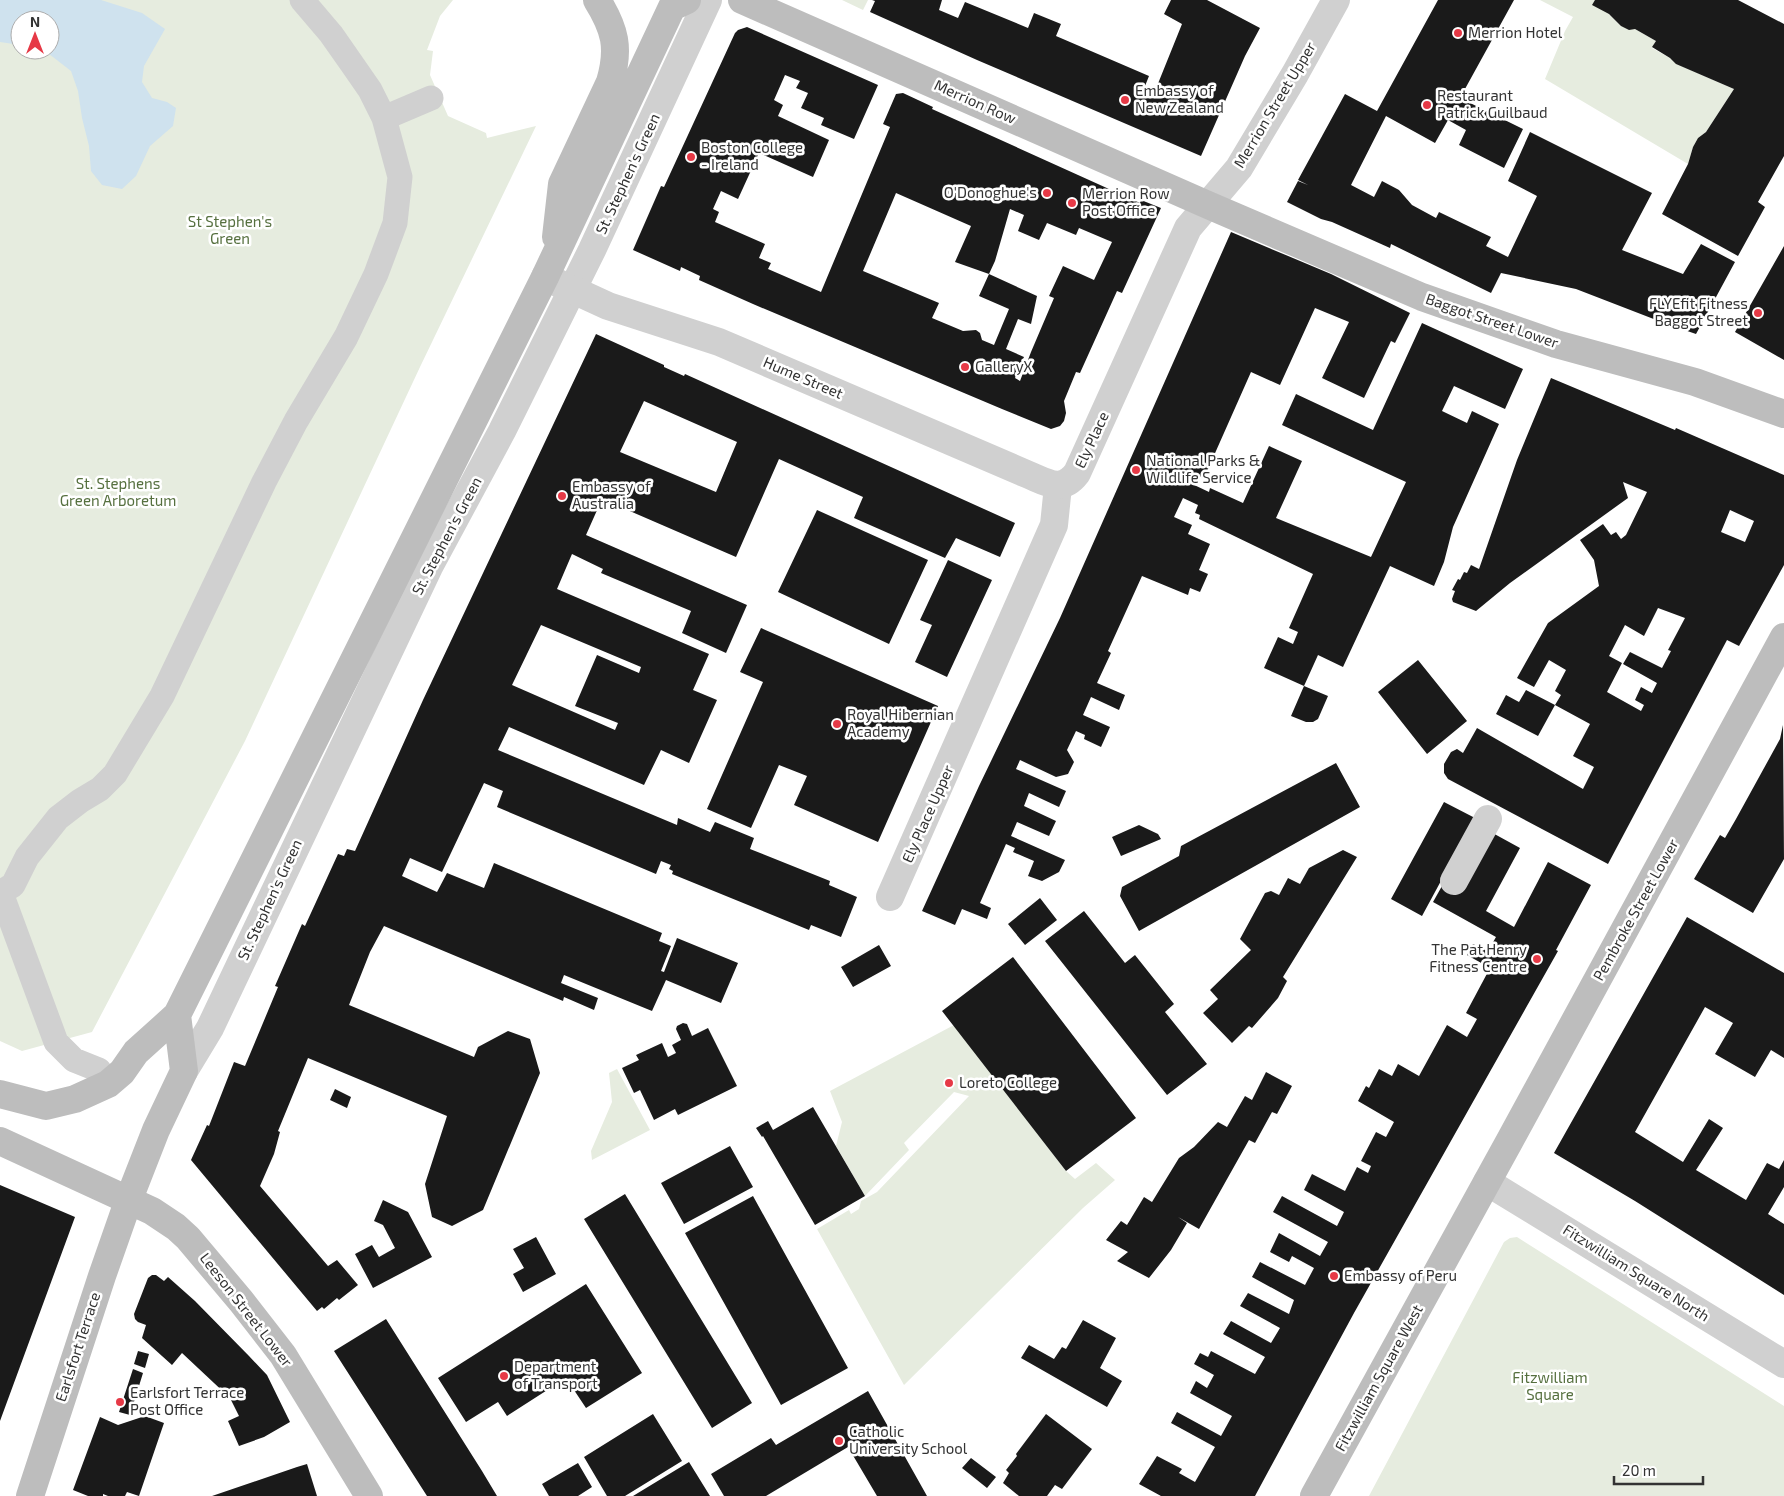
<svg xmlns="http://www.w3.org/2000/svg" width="1784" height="1496" viewBox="0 0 1784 1496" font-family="'Exo 2',sans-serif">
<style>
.green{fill:#e6ecdf;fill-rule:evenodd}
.water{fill:#cfe2ee}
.building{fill:#1a1a1a;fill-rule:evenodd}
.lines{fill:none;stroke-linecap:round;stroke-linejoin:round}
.pedestrian{stroke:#d0d0d0;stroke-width:25}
.minor{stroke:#d0d0d0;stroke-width:28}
.tertiary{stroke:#d0d0d0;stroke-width:28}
.secondary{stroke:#bdbdbd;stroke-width:28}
.poi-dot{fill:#e63946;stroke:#fff;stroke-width:2}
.labels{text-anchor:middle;stroke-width:5;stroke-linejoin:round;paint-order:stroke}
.poi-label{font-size:15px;fill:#333;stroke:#fff;text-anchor:start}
.street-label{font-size:15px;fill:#333;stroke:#fff}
.park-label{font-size:15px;fill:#56703f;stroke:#fff}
</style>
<rect width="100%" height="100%" fill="#fff"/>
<path class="green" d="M0,0H453L440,16L427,50L433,51L430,75L448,116L486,133L487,138L536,126L420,367L245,741L92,1032L22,1051L0,1041ZM20,20H50V50H20Z
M842,0H868L863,10Z
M1540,0H1595L1621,26L1635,29L1656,41L1652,48L1670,58L1677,64L1734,89L1706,132L1698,138L1693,147L1688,164L1545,79L1565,31L1573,17Z
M954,1025L1066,1171L1075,1179L1096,1163L1115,1180L1083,1208L904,1385L817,1229L849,1210L851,1214L859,1209L861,1201L877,1192L969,1096L954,1092L904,1143L909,1150L865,1196L836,1146L842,1122L830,1091Z
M617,1069L650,1130L592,1160L591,1151L612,1102L609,1073Z
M1517,1237L1784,1406V1496H1369L1504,1242L1510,1238Z"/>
<path class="water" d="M0,0H101L142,13L165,29L144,66L142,82L152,98L167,102L176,108L173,126L150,146L136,176L122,189L102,185L91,171L89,146L82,118L78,91L71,71L44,50H50V20H20V45L0,42Z"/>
<path class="building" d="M872,0H942L939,10L958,18L965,2L1028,28L1034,13L1061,24L1056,36L1149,76L1145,86L1155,91L1182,24L1164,14L1171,0H1207L1260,28L1245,56L1201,156L977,60L870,12L875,1Z
M1438,0H1514L1460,98L1523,129L1504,168L1459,145L1466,130L1448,120L1435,143L1386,116L1351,185L1374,197L1382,181L1399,190L1412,205L1436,218L1439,212L1491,237L1486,246L1508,257L1537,196L1508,181L1530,132L1652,193L1622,250L1683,274L1701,244L1735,262L1696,334L1664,323L1576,289L1501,273L1491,293L1391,244L1390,248L1332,222L1321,219L1287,202L1298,181L1308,185L1298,180L1345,94L1377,111Z
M1595,0H1738L1784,24V156L1758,202L1765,207L1738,256L1662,214L1688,164L1693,147L1698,138L1706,132L1734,89L1676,64L1670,58L1652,47L1656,41L1635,29L1629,30L1621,26L1609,14L1592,5Z
M747,27L878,85L854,139L821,125L824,118L801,108L808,93L796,88L800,81L785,75L774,100L783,105L778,116L829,140L813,177L759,153L738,199L721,191L713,209L719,212L715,222L765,244L759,258L771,263L768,269L821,292L890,127L883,124L896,94L903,93L933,107L932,109L1140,203L1141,200L1161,208L1122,293L1117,291L1080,373L1076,372L1064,401L1066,413L1064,421L1060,426L1051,429L1002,409L753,304L699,280L700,276L681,267L680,271L633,250L661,186L664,187L735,33L738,30ZM896,193L971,226L955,262L989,274L995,261L1010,209L1024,215L1018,231L1039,240L1047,223L1076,235L1079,228L1112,242L1094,280L1063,266L1049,296L1054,298L1031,352L1020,381L1015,378L1024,357L1006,349L1018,319L1031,324L1037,296L989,274L979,296L1009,309L994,345L982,340L980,333L976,330L963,331L932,318L939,303L863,271Z
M1231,232L1331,274L1410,313L1395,343L1391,341L1364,398L1322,378L1349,322L1315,308L1280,385L1251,372L1204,478L1194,474L1190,483L1209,492L1210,488L1243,503L1269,446L1302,461L1276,518L1371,557L1406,482L1282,425L1296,394L1373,430L1422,323L1523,369L1505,409L1454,386L1442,411L1467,423L1472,411L1499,424L1453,527L1444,562L1434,586L1390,566L1343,667L1318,655L1304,686L1264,668L1278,637L1293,644L1298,632L1289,628L1313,574L1199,519L1200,515L1195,513L1198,505L1183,498L1174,517L1192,525L1188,534L1210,544L1199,570L1208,574L1200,592L1190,588L1188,595L1142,576L1108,651L1111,653L1097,683L1125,695L1119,710L1091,697L1083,715L1110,727L1101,747L1084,739L1085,735L1076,731L1067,750L1074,762L1068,774L1056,777L1020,760L1016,769L1066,791L1059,807L1029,793L1024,806L1056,821L1049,836L1017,822L1011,836L1065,860L1059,872L1042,881L1028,876L1034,861L1013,852L1015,848L1006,844L980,903L991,908L987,919L962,909L955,925L922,911L979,786L1060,618Z
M1784,246V360L1735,332Z
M596,334L664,365V367L684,376L685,374L1015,523L1000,557L956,538L945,558L854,518L863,497L779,459L736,557L602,499L586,535L747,605L726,653L682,633L691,611L601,573L603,569L572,554L557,589L709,654L693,690L717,700L689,763L661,750L644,785L509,727L498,750L677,825L678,818L710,832L715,822L754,838L750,849L830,881L829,885L857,897L841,937L811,925L809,930L672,874L673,871L669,869L671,865L661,861L656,874L497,807L503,791L484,783L442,872L410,858L402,876L437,892L447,873L484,888L494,863L662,933L659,941L671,946L661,971L664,972L677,938L738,963L721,1003L666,980L652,1011L564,975L561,983L598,998L594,1010L564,997L563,1001L384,926L370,952L349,1005L474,1057L478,1047L508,1031L530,1039L540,1073L483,1210L452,1226L432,1217L425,1184L447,1116L308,1058L278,1131L280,1132L274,1154L260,1186L328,1266L337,1260L358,1285L339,1300L337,1298L324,1309L322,1307L317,1311L191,1160L207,1125L209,1126L234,1062L245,1066L278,987L275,986L302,924L305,926L338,854L344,856L347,849L355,851L423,700ZM644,401L737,442L716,492L620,452ZM541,625L641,667L639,673L597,655L575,706L618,723L615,730L512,685Z
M1551,378L1675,430L1676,428L1784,475V565L1739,646L1727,640L1608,864L1448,779L1444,773V764L1451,752L1457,749L1463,753L1477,728L1583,789L1594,767L1573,756L1590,724L1555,705L1561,695L1555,691L1566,670L1549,660L1534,687L1517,678L1548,623L1599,586L1594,560L1580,540L1603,524L1611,535L1616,532L1621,539L1626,535L1647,492L1623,482L1628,498L1510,583L1476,611L1453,602L1452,599L1455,591L1452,590L1458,579L1460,580L1464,572L1467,573L1471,565L1479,569L1517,460ZM1730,510L1754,521L1745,542L1721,532ZM1658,608L1685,618L1668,650L1671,651L1662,668L1630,652L1623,664L1657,683L1652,693L1641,687L1635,700L1644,705L1641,711L1607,692L1622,663L1609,656L1625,625L1644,636Z
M817,510L928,560L889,644L778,592Z
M948,560L992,580L947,677L915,662L932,625L920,620Z
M761,628L938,706L878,842L794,805L807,776L779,765L751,828L707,809L763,682L740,672Z
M1418,660L1467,721L1427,754L1378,692Z
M1304,686L1328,696L1318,719L1313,722H1306L1291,716Z
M1526,690L1555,705L1538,736L1496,714L1506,695L1519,702Z
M1783,725L1784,859L1753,913L1694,879L1720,835L1725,838L1736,819L1780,739Z
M1336,763L1360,807L1139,931L1120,896L1122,887L1179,856L1181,846Z
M1444,802L1475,818L1422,916L1391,899Z
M1139,825L1158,834L1161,839L1121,856L1112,837Z
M1489,831L1520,848L1486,911L1514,927L1548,862L1591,885L1556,950L1558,951L1354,1313L1255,1496H1161L1139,1484L1157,1456L1182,1469L1179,1473L1195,1482L1215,1447L1171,1423L1177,1412L1221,1436L1232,1416L1190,1393L1196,1381L1207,1388L1214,1375L1194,1364L1200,1353L1208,1357L1211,1351L1255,1374L1265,1357L1223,1334L1231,1321L1271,1343L1280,1328L1240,1306L1248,1293L1289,1314L1294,1300L1252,1277L1260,1262L1305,1285L1314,1268L1292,1256L1289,1262L1270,1252L1279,1233L1320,1256L1328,1242L1273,1212L1282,1196L1337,1226L1344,1212L1304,1190L1312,1174L1345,1191L1357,1167L1368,1173L1371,1166L1361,1161L1376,1132L1386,1137L1394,1122L1358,1101L1366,1086L1369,1088L1379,1069L1392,1076L1398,1064L1419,1076L1447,1025L1467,1037L1477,1019L1466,1013L1490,968L1467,955L1473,944L1488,951L1496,937L1433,902L1442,886Z
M1343,850L1357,857L1283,977L1287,981L1278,998L1252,1028L1249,1026L1232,1043L1203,1013L1218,999L1210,990L1251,950L1240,939L1265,893L1271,891L1279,895L1288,878L1300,884L1309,868Z
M1040,898L1057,920L1025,945L1008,924Z
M1084,911L1125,963L1135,955L1174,1004L1165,1012L1207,1064L1167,1095L1045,941Z
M1687,917L1784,973V1058L1771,1050L1755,1077L1715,1054L1733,1023L1705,1007L1635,1132L1683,1162L1709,1119L1723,1128L1696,1170L1746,1200L1767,1163L1779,1169L1784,1160V1187L1768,1214L1784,1224V1295L1635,1201L1554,1153Z
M879,945L891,966L853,987L841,967Z
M1013,957L1136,1118L1066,1171L942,1011Z
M683,1023L687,1024L692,1036L708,1028L737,1086L678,1115L675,1109L654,1120L640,1090L634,1093L622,1068L639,1060L636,1055L662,1043L668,1057L676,1053L672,1045L681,1040L676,1029L677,1026Z
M1266,1072L1292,1086L1277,1114L1272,1112L1255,1143L1249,1140L1199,1229L1178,1217L1187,1223L1171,1250L1149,1278L1117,1261L1128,1252L1106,1240L1121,1221L1127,1225L1144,1197L1152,1202L1179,1158L1194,1147L1218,1122L1227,1127L1245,1096L1252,1100Z
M335,1089L351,1097L347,1108L330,1100Z
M813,1107L865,1196L815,1225L763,1136L762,1137L756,1128L768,1121L773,1130Z
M730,1146L753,1187L684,1224L661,1183Z
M0,1185L75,1217L0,1421Z
M625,1194L752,1403L712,1428L584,1219Z
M753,1196L848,1368L781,1405L685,1233Z
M383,1200L408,1212L432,1257L373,1288L355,1254L372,1245L379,1257L395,1248L383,1225L374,1221Z
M536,1237L556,1274L523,1292L513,1274L524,1268L513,1249Z
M152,1275H156L164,1281L168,1277L195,1301L249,1356L267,1375L290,1422L264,1437L239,1446L228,1421L239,1416L230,1398L182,1353L172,1365L142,1338L146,1325L138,1322L135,1319L134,1314L148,1278Z
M586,1284L642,1373L586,1408L566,1378L507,1416L498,1402L466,1422L438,1378Z
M386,1319L482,1471L497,1496H427L334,1351Z
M1083,1320L1116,1338L1100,1368L1122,1381L1107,1407L1021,1358L1029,1345L1054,1359L1062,1347L1066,1349Z
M138,1351L149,1354L145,1368L134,1364Z
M133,1369L143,1373L130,1415L119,1412Z
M868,1391L927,1496H877L848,1447L766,1496H724L711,1474L771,1438L776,1445Z
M653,1414L682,1461L625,1496H607L584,1457Z
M1046,1414L1092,1449L1062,1489L1055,1485L1047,1496H1019L1003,1483L1009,1473L1006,1470L1017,1456L1016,1454Z
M145,1416L164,1423L139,1496L127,1492L125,1496H108L103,1494V1496H88L73,1490L100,1417L118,1425Z
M971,1458L996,1477L987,1488L962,1468Z
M689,1462L710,1496H633Z
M578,1463L592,1487L578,1496H549L542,1484Z
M307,1464L317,1496H212L297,1467Z"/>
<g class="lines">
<path class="pedestrian" d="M384,118L431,98
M0,893L13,885L27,857L58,818L80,801L100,789L115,774L162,696L264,482L296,421L346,337L376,274L395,223L400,177L384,118L370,90L352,64L331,34L302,0
M1,893L56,1042L74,1060L99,1070"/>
<path class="minor" d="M1454,881L1488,819
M890,897L1054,525L1058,486
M184,1071L210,1028L429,567L502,431L592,250L708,0"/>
<path class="tertiary" d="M545,277L608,306L719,342L1029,475C1048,483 1062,493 1077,473L1188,228L1239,168L1295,74L1336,0
M1487,1182L1784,1364"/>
<path class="secondary" d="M742,0L1208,205L1422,297L1556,344L1695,382L1784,414
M556,237L562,184L610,82C620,48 615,29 597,0
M0,1094L46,1106L75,1099L108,1084L122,1072L136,1052L177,1015L545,277L672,7L687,0
M0,1141L152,1211L176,1227L188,1238L241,1301L283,1355L369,1496
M30,1496L102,1276L129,1199L156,1130L184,1071L177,1015
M1314,1496L1509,1142L1784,637"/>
</g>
<g class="poi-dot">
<circle cx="1458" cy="33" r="5"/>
<circle cx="1125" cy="100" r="5"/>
<circle cx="1427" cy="105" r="5"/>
<circle cx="691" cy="157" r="5"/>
<circle cx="1047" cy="193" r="5"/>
<circle cx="1072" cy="203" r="5"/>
<circle cx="1758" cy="313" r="5"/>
<circle cx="965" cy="367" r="5"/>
<circle cx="1136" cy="470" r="5"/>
<circle cx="562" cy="496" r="5"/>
<circle cx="837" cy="724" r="5"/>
<circle cx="1537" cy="959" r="5"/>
<circle cx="949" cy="1083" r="5"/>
<circle cx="1334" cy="1276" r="5"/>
<circle cx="504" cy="1376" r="5"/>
<circle cx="120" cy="1402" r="5"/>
<circle cx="839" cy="1441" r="5"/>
</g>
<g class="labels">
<g class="poi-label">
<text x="1468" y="38">Merrion Hotel</text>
<text x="1135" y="96">Embassy of<tspan x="1135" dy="17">New Zealand</tspan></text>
<text x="1437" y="101">Restaurant<tspan x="1437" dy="17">Patrick Guilbaud</tspan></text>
<text x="701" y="153">Boston College<tspan x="701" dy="17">- Ireland</tspan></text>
<text x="1037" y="198" text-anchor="end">O'Donoghue's</text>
<text x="1082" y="199">Merrion Row<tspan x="1082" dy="17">Post Office</tspan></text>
<text x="1748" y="309" text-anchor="end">FLYEfit Fitness<tspan x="1748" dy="17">Baggot Street</tspan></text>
<text x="975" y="372">GalleryX</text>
<text x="1146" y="466">National Parks &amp;<tspan x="1146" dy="17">Wildlife Service</tspan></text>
<text x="572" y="492">Embassy of<tspan x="572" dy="17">Australia</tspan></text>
<text x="847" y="720">Royal Hibernian<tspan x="847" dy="17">Academy</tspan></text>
<text x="1527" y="955" text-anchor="end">The Pat Henry<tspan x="1527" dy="17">Fitness Centre</tspan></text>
<text x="959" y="1088">Loreto College</text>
<text x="1344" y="1281">Embassy of Peru</text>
<text x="514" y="1372">Department<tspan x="514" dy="17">of Transport</tspan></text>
<text x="130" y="1398">Earlsfort Terrace<tspan x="130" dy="17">Post Office</tspan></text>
<text x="849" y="1437">Catholic<tspan x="849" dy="17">University School</tspan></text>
</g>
<g class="street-label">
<text transform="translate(975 102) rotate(24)" y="5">Merrion Row</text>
<text transform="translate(1275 105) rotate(-59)" y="5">Merrion Street Upper</text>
<text transform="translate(628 174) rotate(-65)" y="5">St. Stephen's Green</text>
<text transform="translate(1492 321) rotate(19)" y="5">Baggot Street Lower</text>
<text transform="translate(803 378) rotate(23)" y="5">Hume Street</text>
<text transform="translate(1092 440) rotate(-65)" y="5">Ely Place</text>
<text transform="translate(447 536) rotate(-62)" y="5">St. Stephen's Green</text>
<text transform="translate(928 814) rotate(-66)" y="5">Ely Place Upper</text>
<text transform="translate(270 900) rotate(-65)" y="5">St. Stephen's Green</text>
<text transform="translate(1636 910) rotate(-61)" y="5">Pembroke Street Lower</text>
<text transform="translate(1636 1273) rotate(32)" y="5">Fitzwilliam Square North</text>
<text transform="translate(246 1310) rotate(52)" y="5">Leeson Street Lower</text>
<text transform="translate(78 1347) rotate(-72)" y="5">Earlsfort Terrace</text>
<text transform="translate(1379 1378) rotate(-61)" y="5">Fitzwilliam Square West</text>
</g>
<g class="park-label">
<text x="230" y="227">St Stephen's<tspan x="230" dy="17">Green</tspan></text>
<text x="118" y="489">St. Stephens<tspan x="118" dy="17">Green Arboretum</tspan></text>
<text x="1550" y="1383">Fitzwilliam<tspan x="1550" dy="17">Square</tspan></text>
</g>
</g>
<g transform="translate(35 35)"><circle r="24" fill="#ffffff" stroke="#adadad"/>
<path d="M0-4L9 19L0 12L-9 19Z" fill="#e63946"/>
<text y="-8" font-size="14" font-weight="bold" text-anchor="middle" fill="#333333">N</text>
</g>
<path d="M1614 1476v8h89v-8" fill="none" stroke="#333333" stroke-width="2.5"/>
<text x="1622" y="1476" font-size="15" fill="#333333" stroke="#ffffff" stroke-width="4" paint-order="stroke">20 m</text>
</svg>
